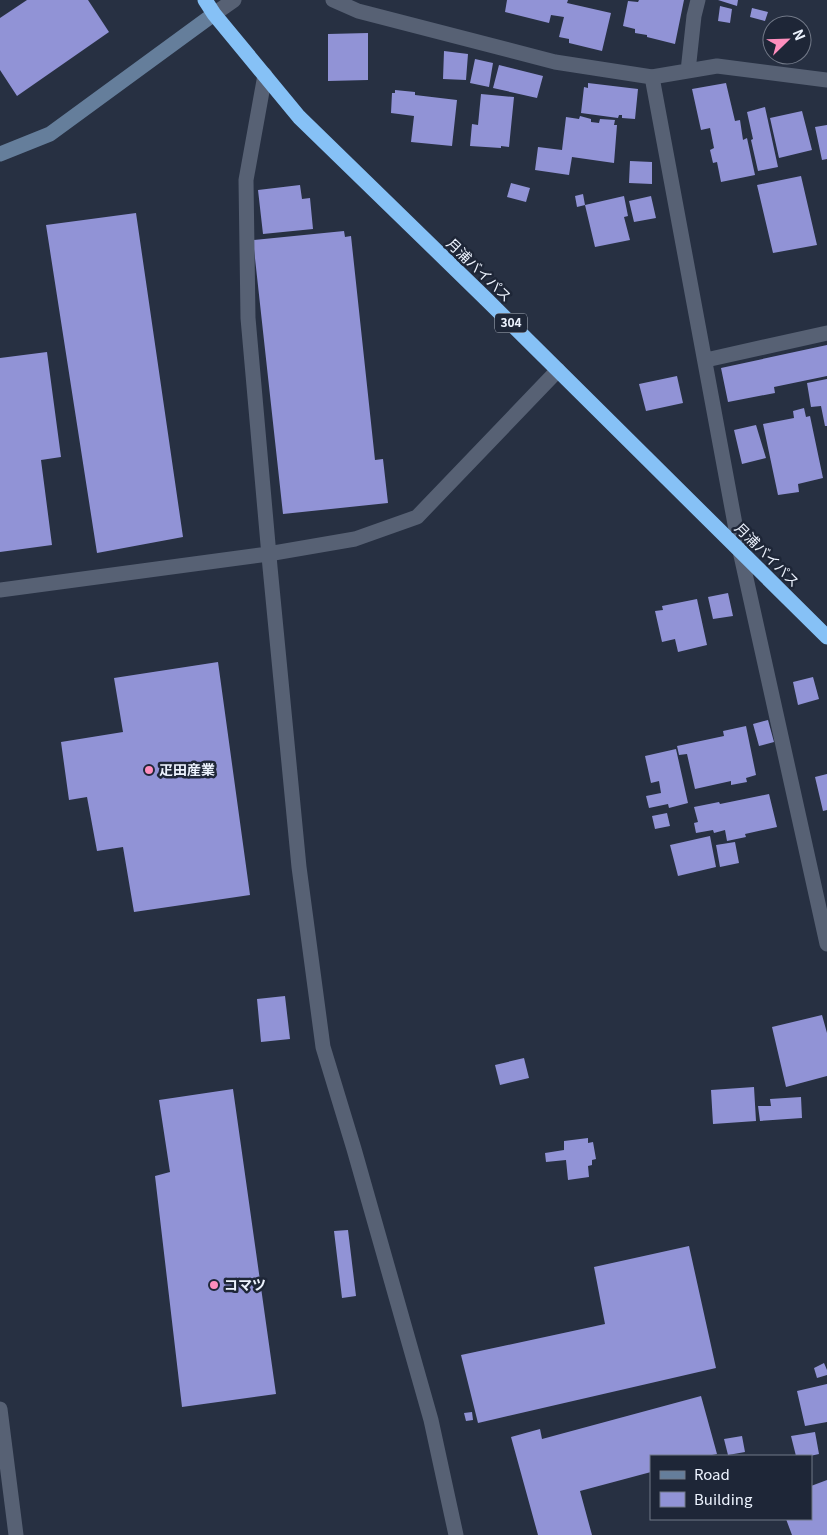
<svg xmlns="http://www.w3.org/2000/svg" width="827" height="1535" viewBox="0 0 827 1535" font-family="Georgia,'Noto Sans JP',serif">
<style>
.building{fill:#9193d6}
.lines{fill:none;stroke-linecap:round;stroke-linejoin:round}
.street{stroke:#576174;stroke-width:15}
.secondary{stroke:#657e9b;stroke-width:15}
.highway{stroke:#86c1f6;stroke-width:15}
.poi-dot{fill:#fe8ebd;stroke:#1e2637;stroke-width:2}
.labels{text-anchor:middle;stroke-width:5;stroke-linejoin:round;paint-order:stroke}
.shield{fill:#1e2637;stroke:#afb6c2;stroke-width:1}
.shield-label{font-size:12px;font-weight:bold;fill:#edf3fe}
.street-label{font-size:14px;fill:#edf3fe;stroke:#1e2637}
.poi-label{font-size:14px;font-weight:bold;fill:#edf3fe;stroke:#1e2637;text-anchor:start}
</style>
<rect width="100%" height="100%" fill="#273042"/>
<path class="building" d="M27,0H88L109,32L17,96L0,70V18Z
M507,0H568L567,3L611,13L602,51L569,43V39L559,37L564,17L551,15L549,23L505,12Z
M639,0H684L675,44L647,37V35L635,33V29L623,26L628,1L638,2Z
M718,0H738L737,6Z
M720,6L732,9L730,23L718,21Z
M752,8L768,12L765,21L750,17Z
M368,33V80L328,81V34Z
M770,36L772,37V48L768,47L769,45L763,43L764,39L770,40Z
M444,51L468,54L466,80L443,79Z
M475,59L493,63L489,87L470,83Z
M499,65L543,76L537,98L493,88Z
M588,83L638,89L635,119L622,118V115H619L618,118L581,113L584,87L588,88Z
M726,83L735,121L740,120L743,140L747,138L755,175L721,182L717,162L713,163L710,150L714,148L710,128L701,130L692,89Z
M395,90L415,92V95L457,100L452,146L411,142L414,116L391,113L392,93H395Z
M481,94L514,97L509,147L501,146V148L470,146L472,124L478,125Z
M765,107L778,167L758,171L751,140L753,139L747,112Z
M802,111L812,150L779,158L770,118Z
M580,116L591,119V122L599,123L600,119L615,120L614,125H617L614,163L572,157L569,175L535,170L538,147L562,150L566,117L579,119Z
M827,125V159L822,160L815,127Z
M630,161L652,162V184L629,183Z
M801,176L817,245L773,253L757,185Z
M511,183L530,188L526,202L507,197Z
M300,185L302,199L310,198L313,229L263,234L258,190Z
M583,194L585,205L577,207L575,196Z
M624,196L628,216L624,217L630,240L595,247L585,205Z
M651,196L656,218L634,222L629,201Z
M136,213L183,537L97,553L46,225Z
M344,231L345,237L351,236L375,460L383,459L388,503L283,514L253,240Z
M827,345V376L774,387L775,393L728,402L721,368Z
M47,352L61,457L41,460L52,545L0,552V358Z
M677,376L683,403L646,411L639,384Z
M827,379V426H825L821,406L811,407L807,383Z
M804,408L806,417L810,416L823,478L798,484L799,492L778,495L763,424L794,418L793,411Z
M756,425L766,458L742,464L734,430Z
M728,593L733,616L713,619L708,597Z
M697,599L707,645L678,652L675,639L662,642L655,611L663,610L662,606Z
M218,662L250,895L134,912L123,847L97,851L87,797L69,800L61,742L123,732L114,678Z
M813,677L819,699L798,705L793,682Z
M768,720L774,742L759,746L753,724Z
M746,726L756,775L746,778L747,782L731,785V781L695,789L687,754L679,755L677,746L724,736L723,731Z
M676,749L688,803L669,808L668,804L649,808L646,796L661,793L659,781L651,783L645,756Z
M827,774V810L823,811L815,777Z
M769,794L777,827L745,834L746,837L727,841L725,830L714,833L713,830L696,833L694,823L698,822L694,807L719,802L720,804Z
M667,813L670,826L655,829L652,816Z
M710,836L716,867L678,876L670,845Z
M735,842L739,863L720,867L716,845Z
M285,996L290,1039L261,1042L257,999Z
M822,1015L827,1033V1076L786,1087L772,1027Z
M524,1058L529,1078L500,1085L495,1065Z
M754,1087L756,1121L713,1124L711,1090Z
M233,1089L276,1394L182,1407L155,1176L170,1172L159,1100Z
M801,1097L802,1118L760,1121L758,1106H771L770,1099Z
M588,1138V1143L593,1142L596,1159L592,1160V1165L588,1166L589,1177L568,1180L566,1160L546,1162L545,1153L564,1150V1141Z
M348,1230L356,1296L342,1298L334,1231Z
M689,1246L716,1368L478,1423L461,1355L605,1324L594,1267Z
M824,1363L827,1370V1375L817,1378L814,1368Z
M827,1384V1422L805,1426L797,1391Z
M701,1396L717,1454L707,1456H651V1472L580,1491L592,1535H538L511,1437L540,1429L542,1439Z
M472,1412L473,1420L466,1421L464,1413Z
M815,1432L819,1454L810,1456H796L791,1436Z
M742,1436L745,1452L728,1455L724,1439Z
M827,1480V1535H792L786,1519H811V1486Z"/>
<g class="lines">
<path class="street" d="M333,0L358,11L555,62L652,77L717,66L827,80
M214,14L234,0
M688,71L694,16L698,0
M265,75L246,180L248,318L270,567L299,867L323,1047L354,1149L431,1420L456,1535
M652,77L740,551L827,944
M706,360L827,333
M0,590L268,554L355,539L417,517L558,370
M0,1409L16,1535"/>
<path class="secondary" d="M0,154L50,134L214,14"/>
<path class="highway" d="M205,0L214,14L299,117L485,298L827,637"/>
</g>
<g class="poi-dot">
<circle cx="149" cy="770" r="5"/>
<circle cx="214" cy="1285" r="5"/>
</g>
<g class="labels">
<rect class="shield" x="495" y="313.5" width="32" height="19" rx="4"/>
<g class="shield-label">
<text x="511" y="327">304</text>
</g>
<g class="street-label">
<text transform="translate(479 270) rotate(44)" y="5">月浦バイパス</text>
<text transform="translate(767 555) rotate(45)" y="5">月浦バイパス</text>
</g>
<g class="poi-label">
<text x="159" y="775">疋田産業</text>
<text x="224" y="1290">コマツ</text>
</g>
</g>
<rect x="650" y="1455" width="162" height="65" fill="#1e2637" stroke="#717887"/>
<rect x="660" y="1471" width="25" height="8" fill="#657e9b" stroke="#717887"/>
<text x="694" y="1480" font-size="15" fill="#edf3fe">Road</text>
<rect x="660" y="1492" width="25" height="15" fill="#9193d6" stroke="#717887"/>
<text x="694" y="1505" font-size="15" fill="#edf3fe">Building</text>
<g transform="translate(787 40) rotate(67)"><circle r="24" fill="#1e2637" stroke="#717887"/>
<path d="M0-4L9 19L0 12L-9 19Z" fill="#fe8ebd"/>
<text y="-8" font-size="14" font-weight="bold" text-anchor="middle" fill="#edf3fe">N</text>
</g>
</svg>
